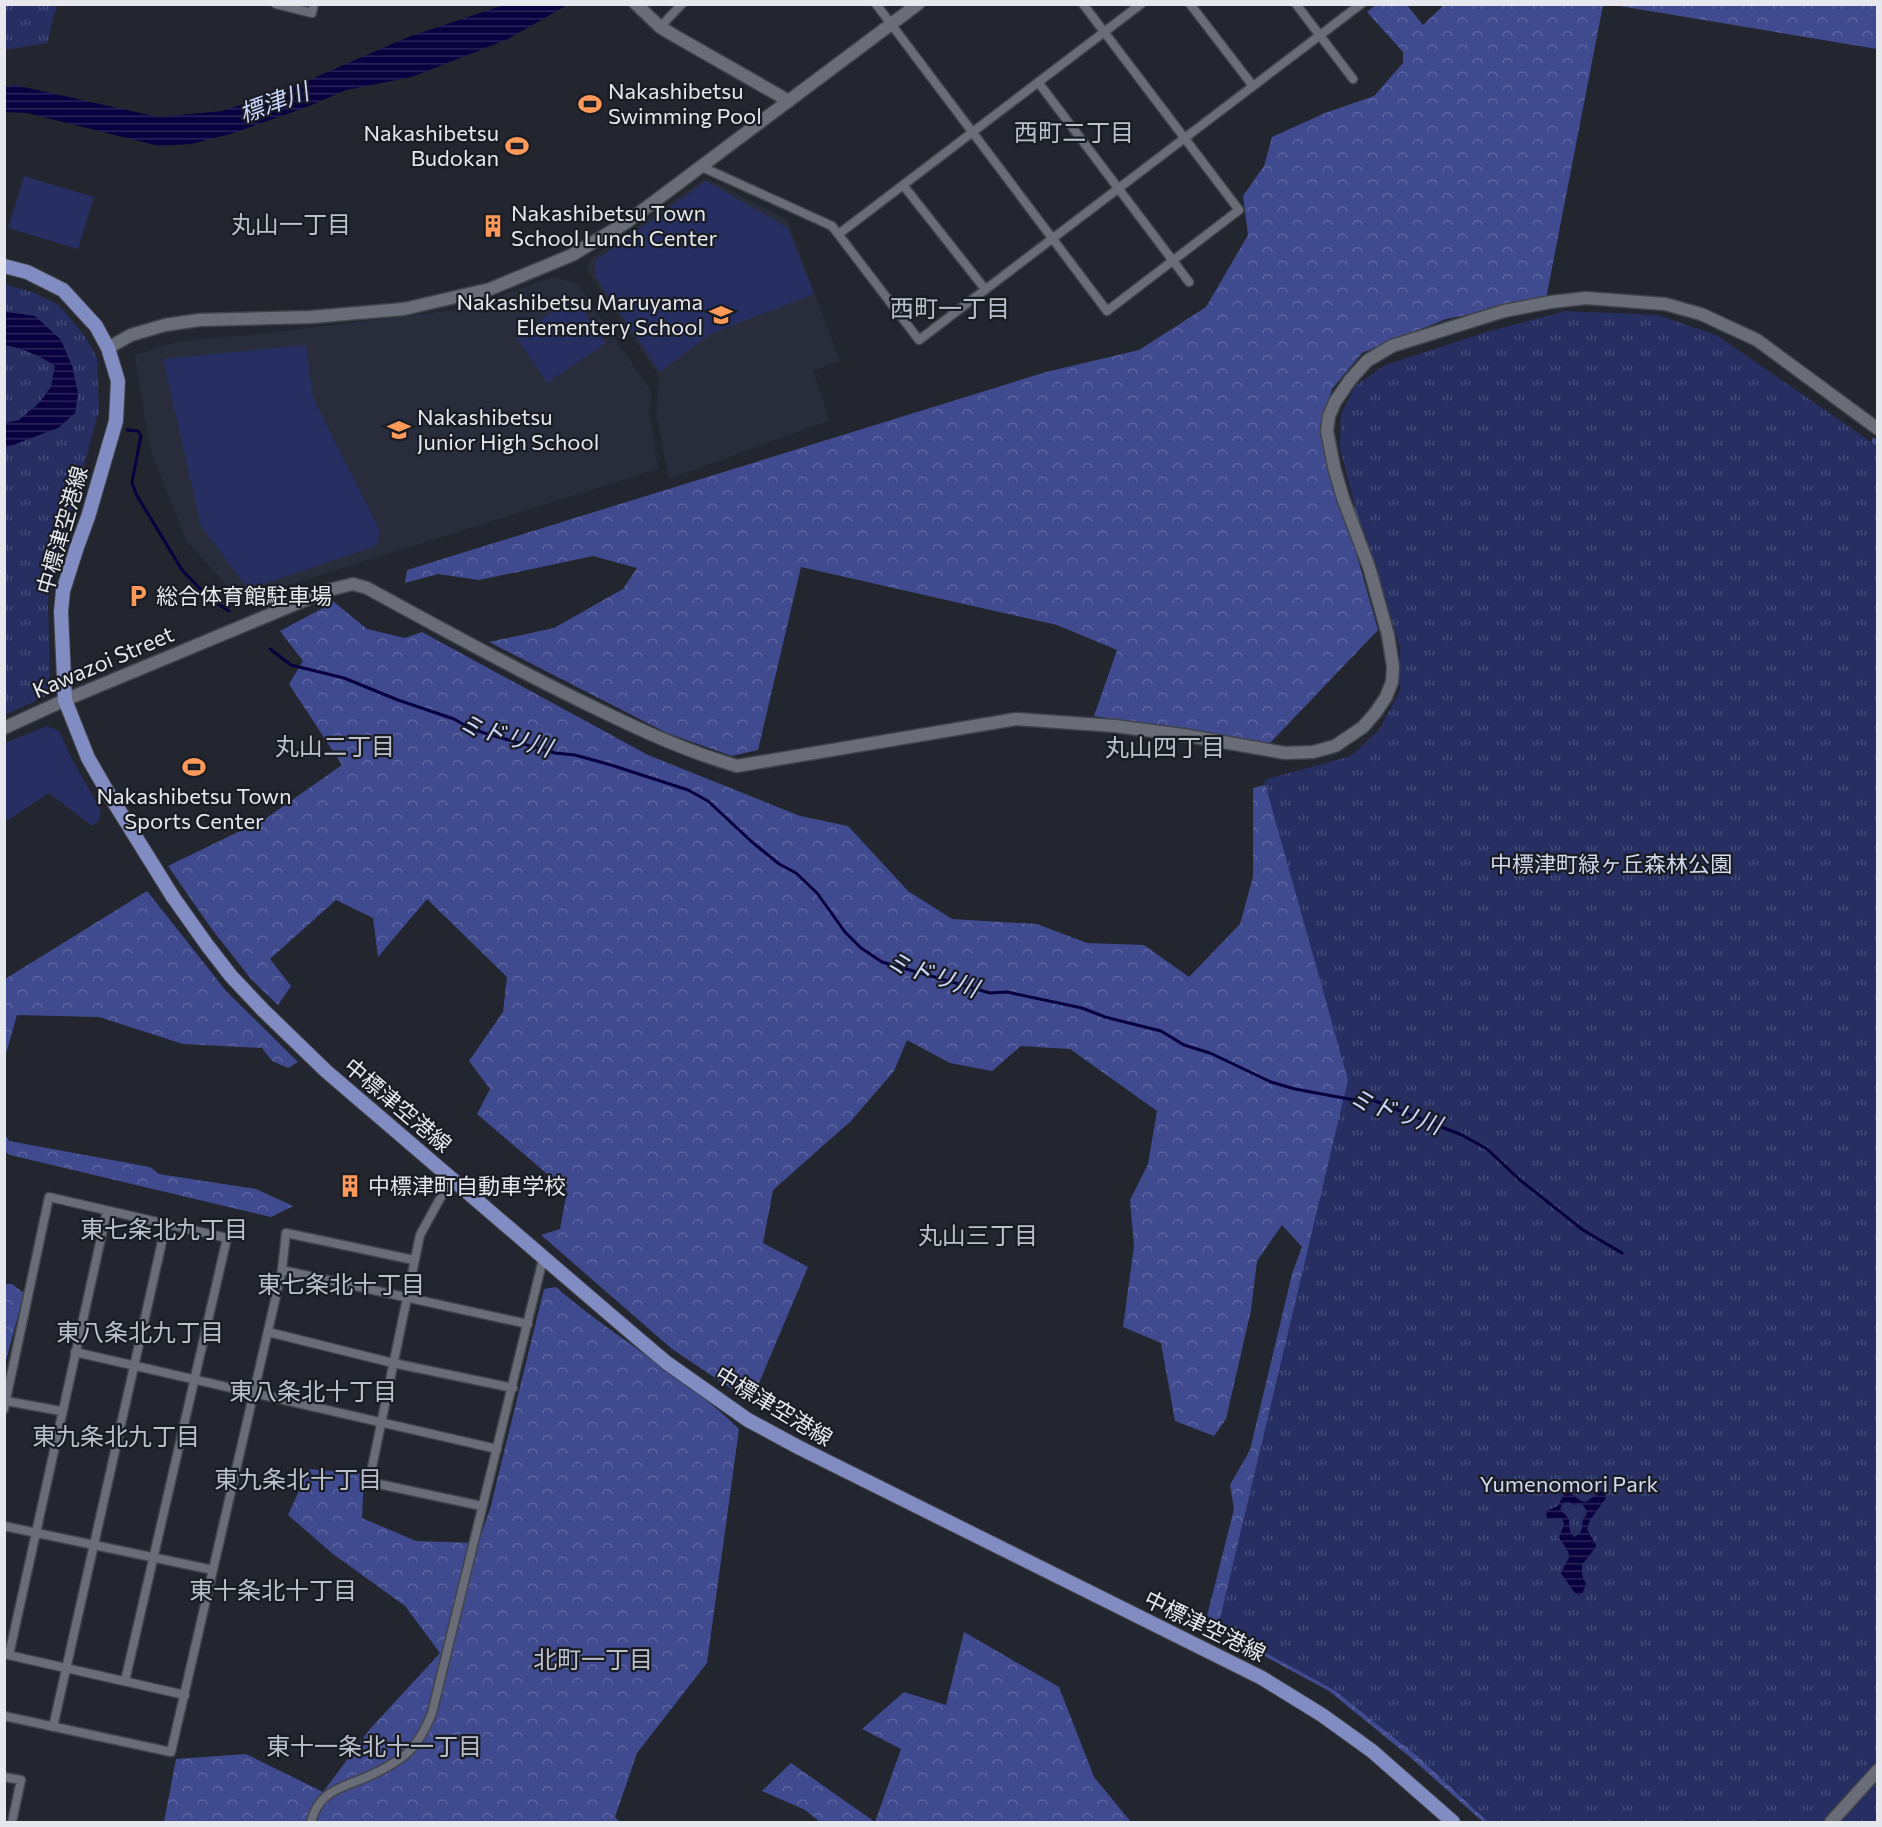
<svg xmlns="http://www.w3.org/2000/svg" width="1882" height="1827" viewBox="0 0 1882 1827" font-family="Commissioner,'Noto Sans JP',sans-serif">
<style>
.built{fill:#292d3b}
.green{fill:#262e62}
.forest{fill:url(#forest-crowns)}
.park{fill:url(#park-tufts)}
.water{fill:url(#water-rules);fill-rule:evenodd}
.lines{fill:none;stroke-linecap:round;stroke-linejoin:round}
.stream{stroke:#08003f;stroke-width:3}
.street-casing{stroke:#41434a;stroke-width:11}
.secondary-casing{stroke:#41434a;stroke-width:15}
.primary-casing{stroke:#41434a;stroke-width:16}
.street{stroke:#6a6d78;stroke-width:8}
.secondary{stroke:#6a6d78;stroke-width:12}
.primary{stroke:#818dc2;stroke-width:14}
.labels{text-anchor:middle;stroke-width:4.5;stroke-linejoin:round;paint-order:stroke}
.poi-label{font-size:22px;fill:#e6e8ee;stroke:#1a1c24;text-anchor:start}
.street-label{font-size:22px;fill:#e6e8ee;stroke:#1a1c24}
.park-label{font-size:22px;fill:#d3d9ed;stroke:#1a1c24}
.water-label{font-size:24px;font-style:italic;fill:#cbd5fe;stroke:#1a1c24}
.neighbourhood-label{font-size:24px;fill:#bcc0cb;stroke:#1a1c24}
</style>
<defs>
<pattern id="forest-crowns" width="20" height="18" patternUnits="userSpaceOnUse" patternTransform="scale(1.5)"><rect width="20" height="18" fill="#404b8f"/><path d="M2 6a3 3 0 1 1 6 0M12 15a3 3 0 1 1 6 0" fill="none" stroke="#5c659f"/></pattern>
<pattern id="park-tufts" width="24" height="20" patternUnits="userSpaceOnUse" patternTransform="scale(1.5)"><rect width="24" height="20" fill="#262e62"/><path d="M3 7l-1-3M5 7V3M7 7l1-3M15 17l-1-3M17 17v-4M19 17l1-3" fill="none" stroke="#464c79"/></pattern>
<pattern id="water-rules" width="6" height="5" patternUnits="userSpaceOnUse" patternTransform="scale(1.5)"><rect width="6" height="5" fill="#08003f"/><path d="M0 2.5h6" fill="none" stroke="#2c255b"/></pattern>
</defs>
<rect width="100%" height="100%" fill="#23262e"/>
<path class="built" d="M706,178L787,220L840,361L813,371L830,420L669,479L656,412L659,376L587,270L590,259Z
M554,277L578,284L652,393L649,411L658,469L241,600L187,542L150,449L135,355L179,341L260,334L463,309Z"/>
<path class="green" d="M24,176L94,197L78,249L8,228Z
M706,181L788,228L814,294L710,334L660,372L595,276L596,260Z
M574,297L606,343L547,383L516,337Z
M306,345L313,398L380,530L376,546L248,589L201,526L163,359Z
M47,726L59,731L74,763L101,810L99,820L92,826L49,793L7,821L5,817V743Z"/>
<path class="forest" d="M1376,5H1407L1423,25L1444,5H1603L1546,299L1446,319L1362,353L1332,389L1320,432L1334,491L1353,542L1378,630L1269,744L1094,716L1117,650L1057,625L801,567L758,750L732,756L667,733L489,642L554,628L623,589L637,568L593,556L479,580L438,574L405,583L407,570L1046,372L1139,350L1206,307L1248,235L1243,196L1264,166L1272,137L1325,113L1374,96L1403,63V52L1367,12Z
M1614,5H1877V49Z
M1873,437L1878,441L1877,967L1546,1822H1483L1410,1757L1329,1691L1205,1624L1234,1509L1230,1485L1250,1450L1292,1274L1302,1247L1282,1225L1257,1261L1251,1310L1226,1419L1214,1436L1175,1421L1161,1343L1123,1327L1134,1246L1130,1200L1148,1164L1157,1111L1070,1049L1021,1046L992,1071L950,1063L907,1040L894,1071L851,1121L773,1190L763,1243L808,1267L751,1402L672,1349L541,1235L560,1229L567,1191L477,1114L490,1089L469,1061L503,1012L507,977L427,899L378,957L373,918L336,900L270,959L291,986L278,1005L251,979L211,928L168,866L238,832L255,826L342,765L289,684L303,661L280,631L334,602L367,629L405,638L422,632L648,755L800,816L848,826L908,891L952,919L1037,924L1087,943L1144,945L1189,977L1240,924L1253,877V788L1294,778L1350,757L1381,733L1402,692V650L1384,585L1353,507L1396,495L1850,534Z
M147,891L226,991L298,1062L288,1068L272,1061L262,1048L183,1044L99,1017L17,1015L5,1057V979Z
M5,1135L9,1141L150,1167L159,1174L256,1189L293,1206L271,1217L10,1155L5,1152Z
M4,1284H12L24,1293L5,1364Z
M556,1287C614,1338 684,1375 739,1429L707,1663L637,1753L615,1817L620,1822H164L176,1759L246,1754L323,1792L370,1729L440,1653L405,1606L333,1554L288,1515L309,1469L364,1474L362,1518L416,1541L478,1543L490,1509L544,1289Z
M964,1632L1059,1687L1094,1777L1131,1822H820L805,1810L762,1791L791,1763L875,1822L901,1749L862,1729L904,1692L946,1705Z"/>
<path class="park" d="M4,5H57L47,43L5,50Z
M4,284L32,292L59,305L84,335L97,358L99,410L48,599L50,694L5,715Z
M1565,311L1658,315L1718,336L1877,446V1822H1488L1417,1756L1334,1690L1218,1627L1348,1080L1264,780L1351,756L1379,730L1400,691V647L1352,496L1340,447L1341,414L1355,386L1385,365L1490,331Z"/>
<path class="water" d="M504,5H567L508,39L412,77L346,90L309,106L234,133L191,144L159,146L27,113L5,112V87L15,85L158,117L222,111L284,91L408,37Z
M7,312L35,316L61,340L72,366L78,393L75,413L58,428L5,448V423L19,420L38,404L51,387L55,366C39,355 24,349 5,345V313Z
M1601,1491L1606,1494V1498L1590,1520L1587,1529L1596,1545L1595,1548L1582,1565V1575L1586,1584L1582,1594L1578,1595L1574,1592L1561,1573C1570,1553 1574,1559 1559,1538L1564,1524L1563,1520L1560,1518L1547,1519L1546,1511L1558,1506L1565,1492H1570L1581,1501L1586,1502ZM1569,1502L1574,1505L1582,1504L1587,1511L1586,1516L1583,1518C1582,1527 1583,1534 1574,1537L1570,1532L1569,1519L1560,1509L1563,1503Z"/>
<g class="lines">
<path class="stream" d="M127,430L138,431L141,436L132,482L136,494L182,570L210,599L229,611
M270,649L291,665L344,678L398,700L454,719L468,727L484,733L555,753L575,755L611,765L688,790L708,801L752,842L779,864L796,873L817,893L845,932L861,948L882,962L990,993L1007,992L1082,1008L1105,1017L1161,1031L1184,1045L1210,1053L1271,1082L1295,1089L1349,1099L1375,1101L1462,1135L1487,1149L1520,1180L1583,1230L1622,1253"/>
<g class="street-casing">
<path id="street" d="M276,4L312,13L314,4
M876,4L1107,311L1239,210L1083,4
M1190,4L1253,86
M1296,4L1353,79
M660,27L682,4
M1038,82L1189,282
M702,167L832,226L919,340L1361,4
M903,185L985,289
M840,233L1141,4
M454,1180L442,1195L420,1235L369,1482L482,1506
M282,1270L286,1233L414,1260
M268,1332L393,1363L513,1388
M75,1352L497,1449
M6,1401L61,1411
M4,1409L49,1197L227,1238L125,1681
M4,1526L213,1570
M4,1654L185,1695
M9,1655L107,1211
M4,1716L171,1752L282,1270L528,1324
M53,1727L166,1224
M4,1777L21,1780L12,1822
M311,1822C319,1790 342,1788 369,1776C381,1771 394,1763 405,1755C418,1744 426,1728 432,1713L543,1259"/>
</g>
<g class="secondary-casing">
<path id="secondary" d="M636,4L660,27L675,36L789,101
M108,348L131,335L165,325L199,320L311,317L404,309L490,289L548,265L572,255L627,222L918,4
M4,728L65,700L329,590L353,584L367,588C440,628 514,669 589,705C638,729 685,751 737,766L1016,719L1115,726L1183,735L1285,753L1313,752L1335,746L1363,727L1376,712L1386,697L1392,682L1393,667L1388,635L1369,567L1343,498L1334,467L1327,431L1329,416L1335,402L1350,380L1367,361L1392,346L1504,311L1551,302L1586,298L1665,304L1701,314L1757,340L1878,429
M1831,1822L1878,1770"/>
</g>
<g class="primary-casing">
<path id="primary" d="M4,266L27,272L63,290L96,326L108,348L118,381L116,421L88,517L77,547L63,591L61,612L65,700L88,758L107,791L173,897L207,945L231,976L263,1010L326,1071L635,1336L667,1363L748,1420L798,1447L1262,1678L1322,1715L1372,1751L1453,1822"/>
</g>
<use href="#street" class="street"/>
<use href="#secondary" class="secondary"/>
<use href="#primary" class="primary"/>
</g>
<defs>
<g id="stadium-bare" transform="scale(1.8)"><path d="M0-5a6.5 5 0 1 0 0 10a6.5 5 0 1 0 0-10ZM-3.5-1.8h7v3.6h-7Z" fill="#ff9a5b" stroke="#1a1c24" stroke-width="2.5" paint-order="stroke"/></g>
<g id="building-bare" transform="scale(1.8)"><path d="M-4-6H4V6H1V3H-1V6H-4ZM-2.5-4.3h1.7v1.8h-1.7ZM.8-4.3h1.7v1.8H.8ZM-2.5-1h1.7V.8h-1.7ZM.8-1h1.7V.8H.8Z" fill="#ff9a5b" stroke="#1a1c24" stroke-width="2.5" paint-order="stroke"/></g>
<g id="school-bare" transform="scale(1.8)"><path d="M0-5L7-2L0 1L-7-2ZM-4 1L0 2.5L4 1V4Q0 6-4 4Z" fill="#ff9a5b" stroke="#1a1c24" stroke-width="2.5" paint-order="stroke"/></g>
<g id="parking-bare" transform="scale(1.8)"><path d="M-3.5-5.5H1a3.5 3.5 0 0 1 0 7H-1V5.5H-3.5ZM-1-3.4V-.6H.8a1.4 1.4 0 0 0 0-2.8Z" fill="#ff9a5b" stroke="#1a1c24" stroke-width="2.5" paint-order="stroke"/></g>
</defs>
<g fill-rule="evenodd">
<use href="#stadium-bare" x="590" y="104"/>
<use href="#stadium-bare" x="517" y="146"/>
<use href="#building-bare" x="493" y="226"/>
<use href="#school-bare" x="721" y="315"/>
<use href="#school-bare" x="399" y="430"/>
<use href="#parking-bare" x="138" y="596"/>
<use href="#stadium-bare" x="194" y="767"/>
<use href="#building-bare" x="350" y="1186"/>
</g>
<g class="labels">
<g class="poi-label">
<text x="608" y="99">Nakashibetsu<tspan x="608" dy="25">Swimming Pool</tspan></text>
<text x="499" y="141" text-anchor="end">Nakashibetsu<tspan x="499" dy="25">Budokan</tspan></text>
<text x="511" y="221">Nakashibetsu Town<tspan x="511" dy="25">School Lunch Center</tspan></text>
<text x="703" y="310" text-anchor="end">Nakashibetsu Maruyama<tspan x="703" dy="25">Elementery School</tspan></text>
<text x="417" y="425">Nakashibetsu<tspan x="417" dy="25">Junior High School</tspan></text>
<text x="156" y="604">総合体育館駐車場</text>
<text x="194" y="804" text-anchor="middle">Nakashibetsu Town<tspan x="194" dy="25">Sports Center</tspan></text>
<text x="368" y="1194">中標津町自動車学校</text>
</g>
<g class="street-label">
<text transform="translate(62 530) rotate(-74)" y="8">中標津空港線</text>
<text transform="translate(103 662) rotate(-23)" y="8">Kawazoi Street</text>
<text transform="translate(398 1105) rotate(40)" y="8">中標津空港線</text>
<text transform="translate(774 1406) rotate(31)" y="8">中標津空港線</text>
<text transform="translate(1205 1626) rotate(26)" y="8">中標津空港線</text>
</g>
<g class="park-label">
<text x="1611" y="872">中標津町緑ヶ丘森林公園</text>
<text x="1569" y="1492">Yumenomori Park</text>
</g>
<g class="water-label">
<text transform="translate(274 103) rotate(-20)" y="8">標津川</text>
<text transform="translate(505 736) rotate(16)" y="8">ミドリ川</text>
<text transform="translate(932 975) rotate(18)" y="8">ミドリ川</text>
<text transform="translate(1395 1112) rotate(18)" y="8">ミドリ川</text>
</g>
<g class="neighbourhood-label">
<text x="1074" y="141">西町二丁目</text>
<text x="291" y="233">丸山一丁目</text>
<text x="950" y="317">西町一丁目</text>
<text x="335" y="755">丸山二丁目</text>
<text x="1165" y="756">丸山四丁目</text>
<text x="164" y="1238">東七条北九丁目</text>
<text x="978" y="1244">丸山三丁目</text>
<text x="341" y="1293">東七条北十丁目</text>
<text x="140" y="1341">東八条北九丁目</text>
<text x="313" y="1400">東八条北十丁目</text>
<text x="116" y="1445">東九条北九丁目</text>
<text x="298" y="1488">東九条北十丁目</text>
<text x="273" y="1599">東十条北十丁目</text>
<text x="593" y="1668">北町一丁目</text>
<text x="374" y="1755">東十一条北十一丁目</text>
</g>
</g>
<rect width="1882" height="1827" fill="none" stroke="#e6e8ee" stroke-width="12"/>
</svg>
